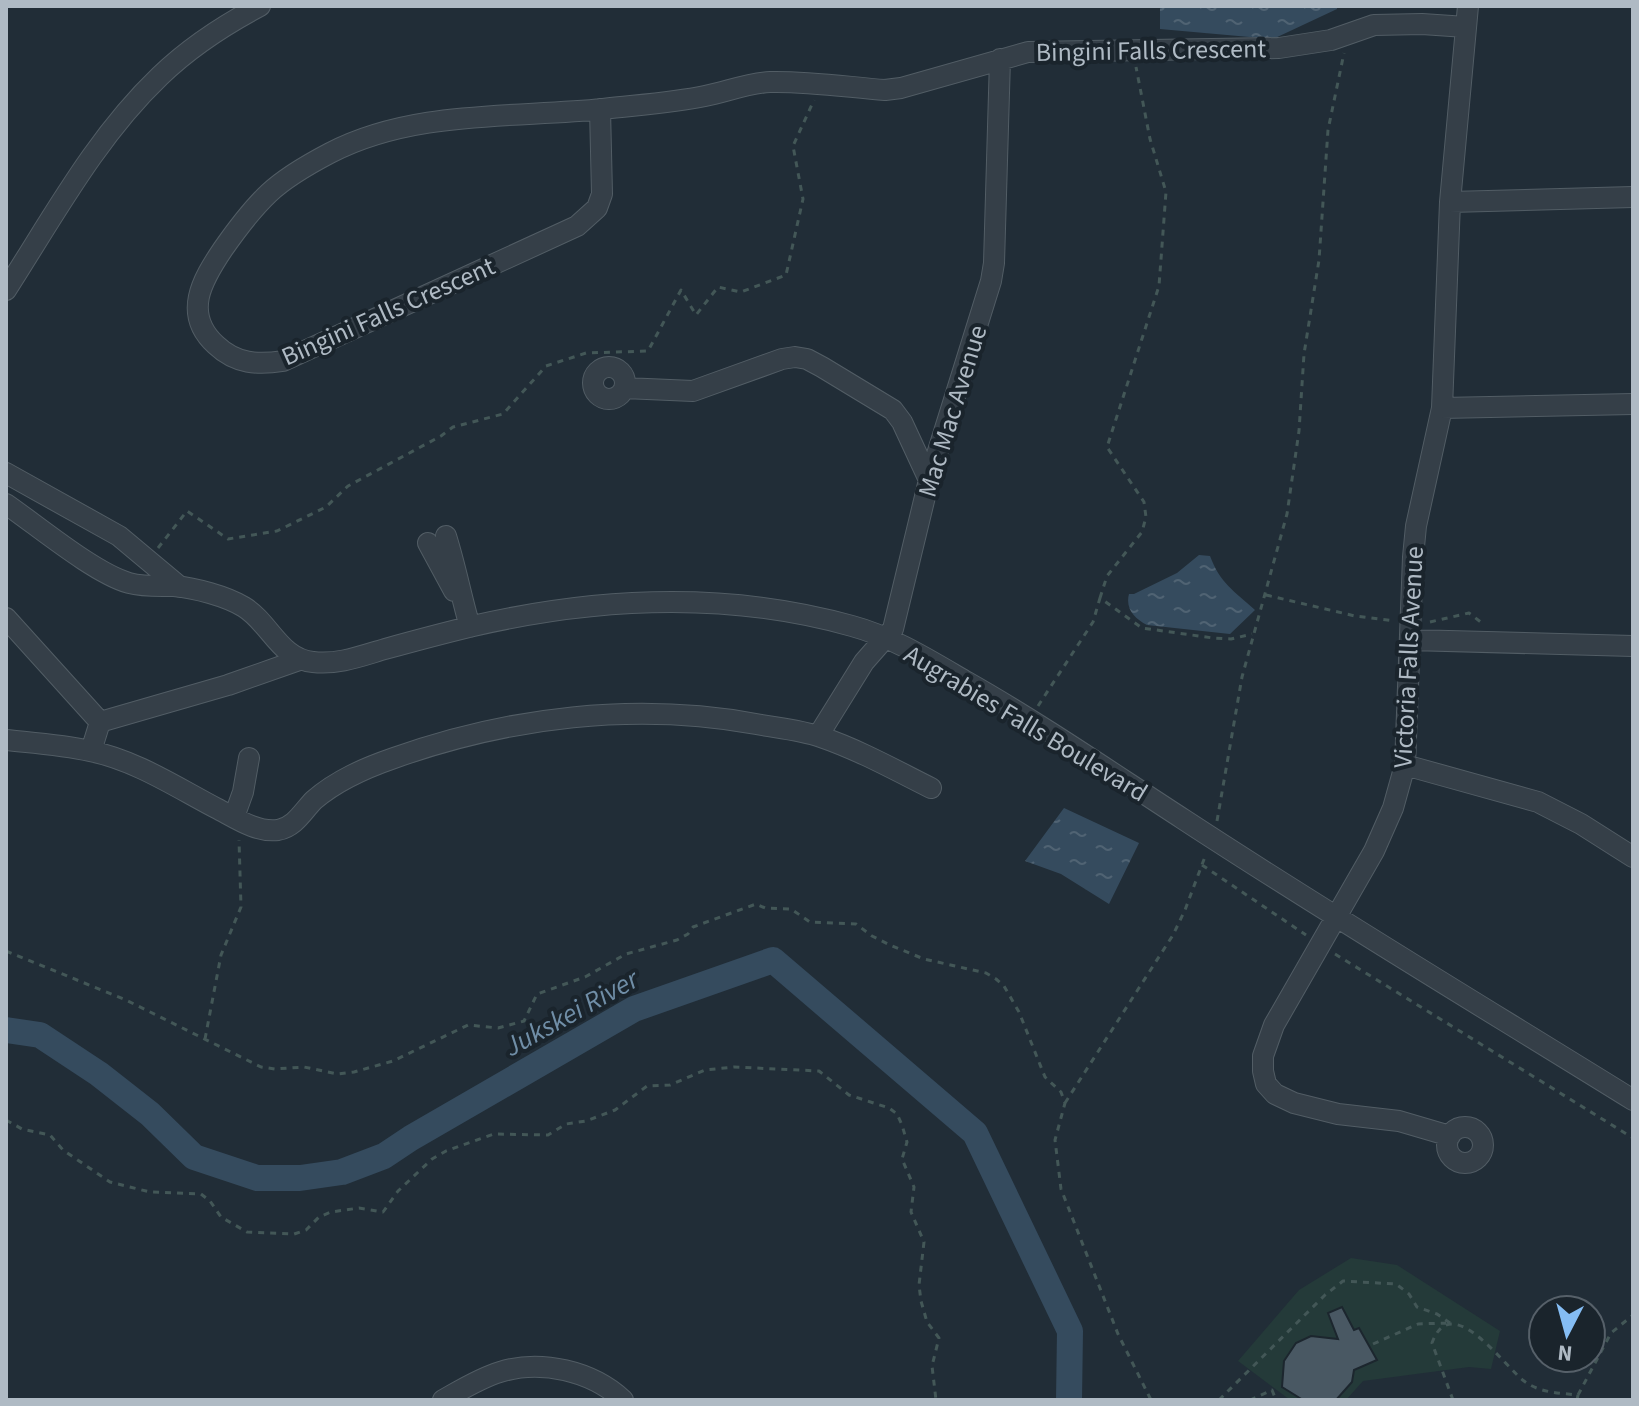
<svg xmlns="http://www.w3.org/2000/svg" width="1639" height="1406" viewBox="0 0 1639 1406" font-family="'Source Sans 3',sans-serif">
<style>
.green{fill:#243a39}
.water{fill:url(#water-ripples)}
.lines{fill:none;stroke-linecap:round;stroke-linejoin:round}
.river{stroke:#354b5e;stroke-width:26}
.building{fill:#495863;stroke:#1c262e;stroke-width:2}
.minor-casing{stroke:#525d65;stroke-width:22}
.path{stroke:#435757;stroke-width:3;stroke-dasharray:6 6;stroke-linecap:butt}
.minor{stroke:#353f48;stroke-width:20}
.labels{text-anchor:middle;stroke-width:8;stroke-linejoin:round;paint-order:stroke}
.street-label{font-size:26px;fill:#afbac4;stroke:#1a242c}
.water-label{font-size:28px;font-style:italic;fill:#708ea7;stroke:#1a242c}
</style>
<defs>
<pattern id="water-ripples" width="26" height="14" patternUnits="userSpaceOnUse" patternTransform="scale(2)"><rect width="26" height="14" fill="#354b5e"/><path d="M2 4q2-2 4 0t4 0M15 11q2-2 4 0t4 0" fill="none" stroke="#506373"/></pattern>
</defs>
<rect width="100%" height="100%" fill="#212d37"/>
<path class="green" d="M1351,1258L1397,1265L1500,1331L1491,1369L1469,1367L1363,1381L1346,1400H1290L1238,1361L1299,1290Z"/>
<path class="water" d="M1160,6H1337V9L1273,39L1160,29Z
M1199,555L1210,556C1220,583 1234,591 1255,610L1230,634L1147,625C1135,619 1125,609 1129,594H1134L1177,573Z
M1064,808L1139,843L1109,904L1061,874L1025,861Z"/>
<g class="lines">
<path class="river" d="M6,1030L40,1035L99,1074L150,1114L194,1157L257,1178H300L342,1172L384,1156L411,1138L634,1009L773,960L975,1133L1070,1331L1069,1400"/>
</g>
<path class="building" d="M1342,1307L1354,1330L1359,1328L1377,1360L1354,1370L1352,1382L1336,1400H1303L1282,1387L1284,1361L1296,1343L1311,1336L1338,1339L1328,1313Z"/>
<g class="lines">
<g class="minor-casing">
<path id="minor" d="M600,109L602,194L597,208L577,226L283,361C258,365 236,364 216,345C182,314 202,280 223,249C237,229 251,210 269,193C286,177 309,164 330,153C412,110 512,118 603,109C636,105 671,103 705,96C726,92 748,83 770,82C807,81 847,87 885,90L901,88L1028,52L1279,48L1331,40L1374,25L1422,24L1466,27
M1450,202L1633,197
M6,290C53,217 96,137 160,76C189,48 224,25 260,6
M593 383a16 16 0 1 1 32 0a16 16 0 1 1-32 0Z
M624,388L693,391L782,359L795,357L807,359L822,367L893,410L902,422L929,480
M1442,408L1633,404
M6,473L119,536L180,587
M6,504C38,526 94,573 129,583C144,587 159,586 174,586C195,588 226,596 244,607C270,623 280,659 313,662C338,665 361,656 385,649C414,641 444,633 473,626C599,597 727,591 852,626C893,637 931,661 967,682C1041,724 1112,773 1183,819C1331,916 1483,1007 1633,1100
M446,536C456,568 461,596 470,627
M428,543L454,591
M6,618L100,722
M1410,640L1633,646
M818,736L864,662L893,629L929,480L991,281L994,263L1000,59
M6,740C34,743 63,745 90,751C135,760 176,787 216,808C234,817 256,833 278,830C295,827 303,811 314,800C337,780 365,768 394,758C509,717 635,702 756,724C778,728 801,730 821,737C859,750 895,770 931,788
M91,751L100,722L228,685L299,660
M1405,765L1538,802L1581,824L1633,857
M234,817L243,792L249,758
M1447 1145a18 18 0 1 1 36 0a18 18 0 1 1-36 0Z
M1450,1136L1399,1121L1338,1114L1294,1103L1275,1094L1266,1084L1263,1071V1056L1274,1025L1374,851L1393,808L1405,765L1413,557L1416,526L1442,408L1450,202L1468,6
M443,1400C461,1390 480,1378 500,1372C541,1359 592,1371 623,1400"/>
</g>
<path class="path" d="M158,548L187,511L228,539L277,531L326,507L348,486L441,436L453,427L503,414L546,366L586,353L648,351L681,290L696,315L718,287L741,292L786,275L803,199L793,146L814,100
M1266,595L1355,616L1395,621
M1100,598L1107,576L1142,532L1146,517L1144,502L1107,447L1159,286L1166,192L1150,139L1136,67
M1430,622L1469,613L1482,623
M1038,706L1093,622L1100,598L1142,628L1213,638L1231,639L1252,634
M1217,821L1242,677L1287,514L1299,431L1304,354L1319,260L1328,130L1344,53
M1202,865L1306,935
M6,951L126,1000L261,1067L275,1069L304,1067L337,1074L354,1072L393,1061L468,1025L498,1028L524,1021L537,994L585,977L626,954L677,940L688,934L693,927L756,904L765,908L791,909L810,922L856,924L872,936L892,946L924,959L986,973L996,979L1004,986L1019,1012L1045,1077L1061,1092L1065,1103L1055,1140L1061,1189L1118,1334L1151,1400
M1335,954L1633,1138
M205,1039L221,955L241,907L239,840
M1065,1103L1173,935L1185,910L1206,854
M6,1120L22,1129L50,1135L63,1150L110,1182L150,1192L201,1194L210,1201L221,1217L247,1232L294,1234L306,1230L319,1217L331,1212L359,1208L383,1212L398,1191L432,1159L446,1151L494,1134L548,1135L566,1124L586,1121L615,1110L647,1086L670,1085L705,1070L734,1067L819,1071L849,1095L889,1108L897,1114L902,1125L907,1142L902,1159L914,1187L911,1212L924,1242L919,1285L921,1301L927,1322L939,1338L932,1366L936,1400
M1373,1344L1418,1324L1446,1323
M1578,1395L1611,1333L1633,1315
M1219,1400L1325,1295L1343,1281L1396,1284L1409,1294L1417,1307L1437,1314L1450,1323
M1250,1400L1272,1390L1276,1400
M1453,1400L1432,1343C1451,1289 1504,1366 1524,1381C1540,1393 1559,1393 1578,1395L1577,1400"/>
<use href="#minor" class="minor"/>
</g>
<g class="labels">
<g class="street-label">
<text transform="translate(1151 50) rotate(-1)" y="9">Bingini Falls Crescent</text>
<text transform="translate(388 311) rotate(-24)" y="9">Bingini Falls Crescent</text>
<text transform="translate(952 411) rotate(-73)" y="9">Mac Mac Avenue</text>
<text transform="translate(1408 657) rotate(-87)" y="9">Victoria Falls Avenue</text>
<text transform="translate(1026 723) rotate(31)" y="9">Augrabies Falls Boulevard</text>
</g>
<g class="water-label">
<text transform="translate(571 1012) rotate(-29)" y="10">Jukskei River</text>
</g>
</g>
<rect width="1639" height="1406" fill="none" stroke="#afbac4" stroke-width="16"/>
<g transform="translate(1567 1334) rotate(186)"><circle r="38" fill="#1a242c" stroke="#566069" stroke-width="2"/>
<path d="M0-6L14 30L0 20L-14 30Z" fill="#85bdf4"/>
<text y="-12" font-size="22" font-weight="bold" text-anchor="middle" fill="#afbac4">N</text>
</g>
</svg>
